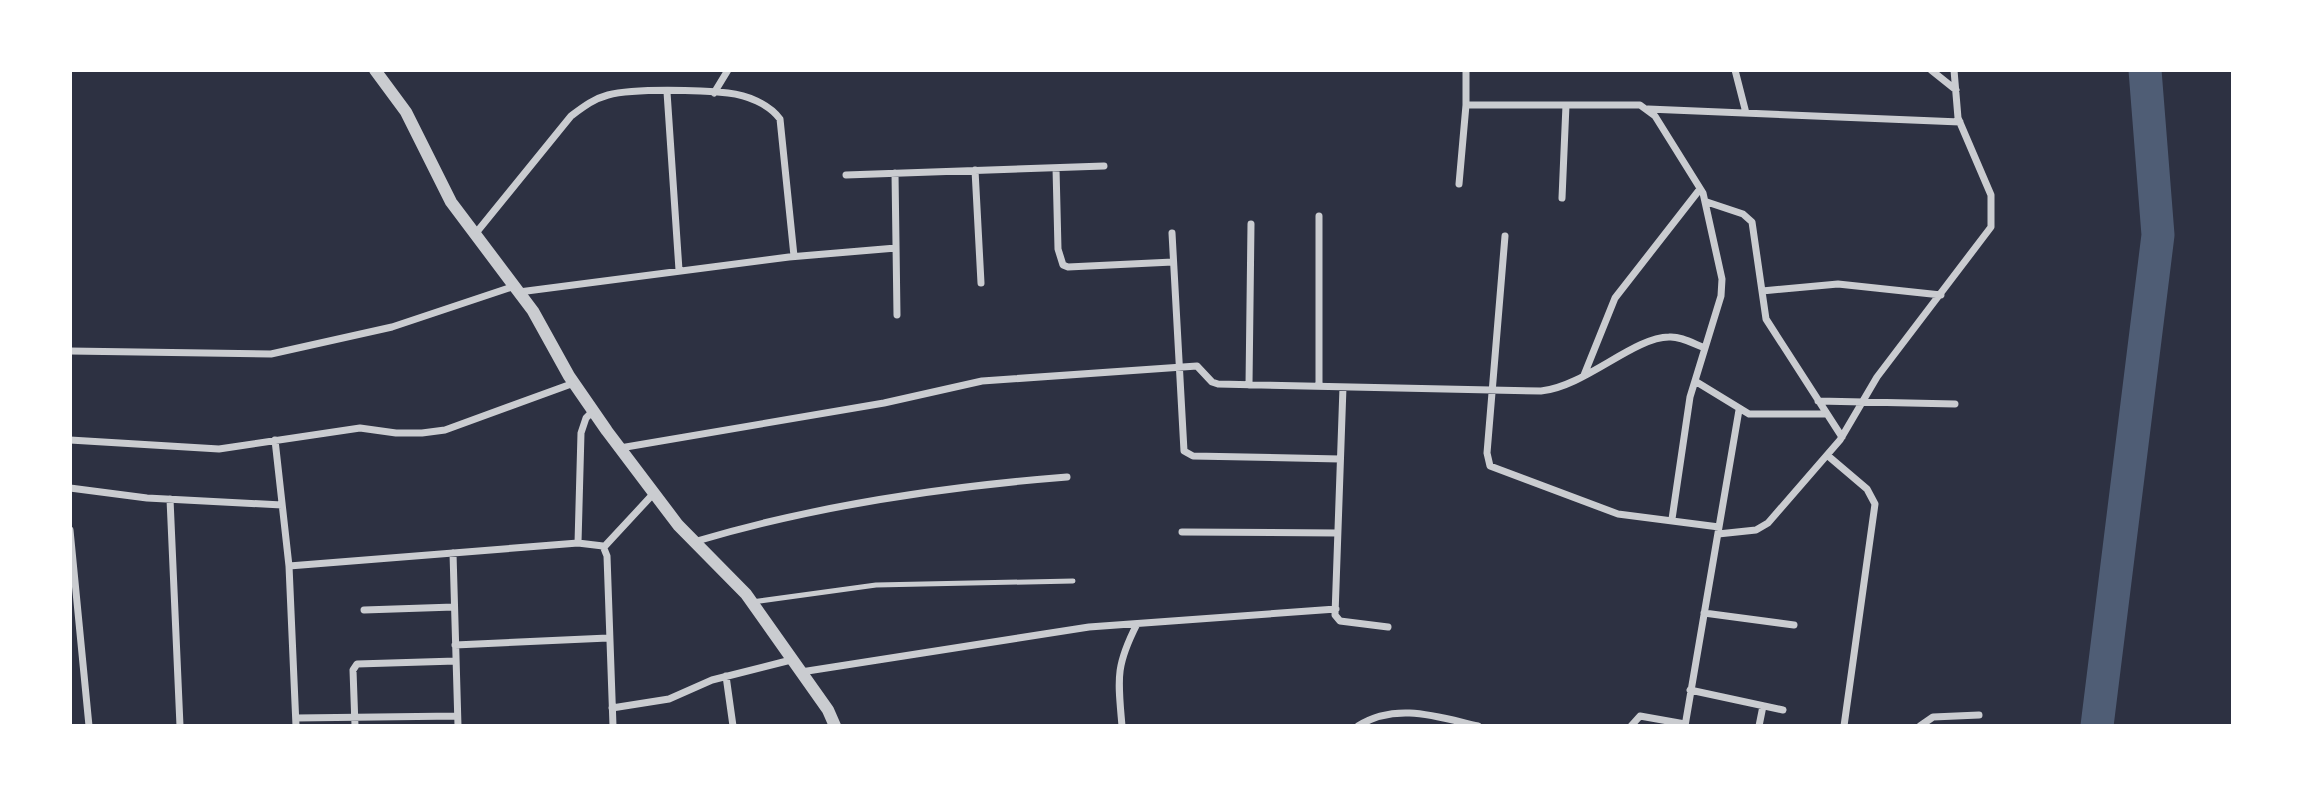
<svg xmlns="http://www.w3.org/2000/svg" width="2303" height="796" viewBox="0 0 2303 796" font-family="'Source Sans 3',sans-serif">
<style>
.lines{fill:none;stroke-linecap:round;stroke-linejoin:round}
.river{stroke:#4f5d75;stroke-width:33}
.service{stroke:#caccd0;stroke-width:5}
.minor{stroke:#caccd0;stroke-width:7}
.tertiary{stroke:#caccd0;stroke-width:12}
</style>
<rect width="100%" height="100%" fill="#2d3142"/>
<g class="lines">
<path class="river" d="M2097,726L2158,235L2145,70"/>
<path class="service" d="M752,602L876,585L1073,581"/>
<path class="minor" d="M1735,70L1746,113
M1931,70L1956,90
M667,92L679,270
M714,93L728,70
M1466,105H1640L1655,116L1703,193L1722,279L1721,296L1690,397L1672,519
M1648,109L1960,122
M1056,168L1058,249L1063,265L1068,267L1173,262
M975,170L981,283
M895,173L897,315
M846,175L1104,166
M1459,184L1466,105V70
M1562,198L1566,105
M1707,202L1743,214L1752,222L1766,319L1842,437
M476,233L571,116C583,107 593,99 608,95C634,88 701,90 728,93C747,95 769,104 780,119L794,256
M1172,233L1184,451L1193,456L1340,459
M1505,236L1487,453L1490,466L1618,514L1719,527
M1762,291L1838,284L1941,295
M519,292L789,257L896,248
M70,351L271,354L392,327L515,286
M1584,375L1615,298L1700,189
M1695,381L1749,414H1827
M1249,385L1251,224
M1319,386V216
M1343,387L1335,615L1340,621L1388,627
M1818,401L1955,404
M70,440L219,449L360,428L396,433H422L445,430L574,383
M275,440L289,566L296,726
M620,448L884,403L982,381L1197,366L1212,382L1218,384L1541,391C1584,387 1634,337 1669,337C1681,336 1694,344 1705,348
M1827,455L1867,489L1875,504L1844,726
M70,488L147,498L282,505
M170,499L180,726
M70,530L89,726
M1182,532L1337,533
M1718,534L1756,530L1768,523L1840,440L1877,377L1991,227V195L1958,118L1954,70
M697,541C818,505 941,487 1067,477
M578,543L581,433L586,418L594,410
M604,547L655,492
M453,553L458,726
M289,566L578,543L603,546L607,556L613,726
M364,610L454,607
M1704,613L1794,625
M455,645L608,638
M801,672L1089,627L1336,609
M726,676L733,726
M1690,690L1783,710
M612,708L669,699L712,680L791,660
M296,718L457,716
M355,726L353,670L357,664L456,661
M1122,726C1118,679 1115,667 1137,624
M1358,726C1396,702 1438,717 1478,726
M1631,726L1640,716L1685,724
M1685,726L1739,410
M1759,726L1763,706
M1920,726L1933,717L1979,715"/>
<path class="tertiary" d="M375,70L406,112L451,202L533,311L569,376L607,431L678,525L746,594L828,710L835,726"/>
</g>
<rect width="2303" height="796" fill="none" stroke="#ffffff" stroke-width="144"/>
</svg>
